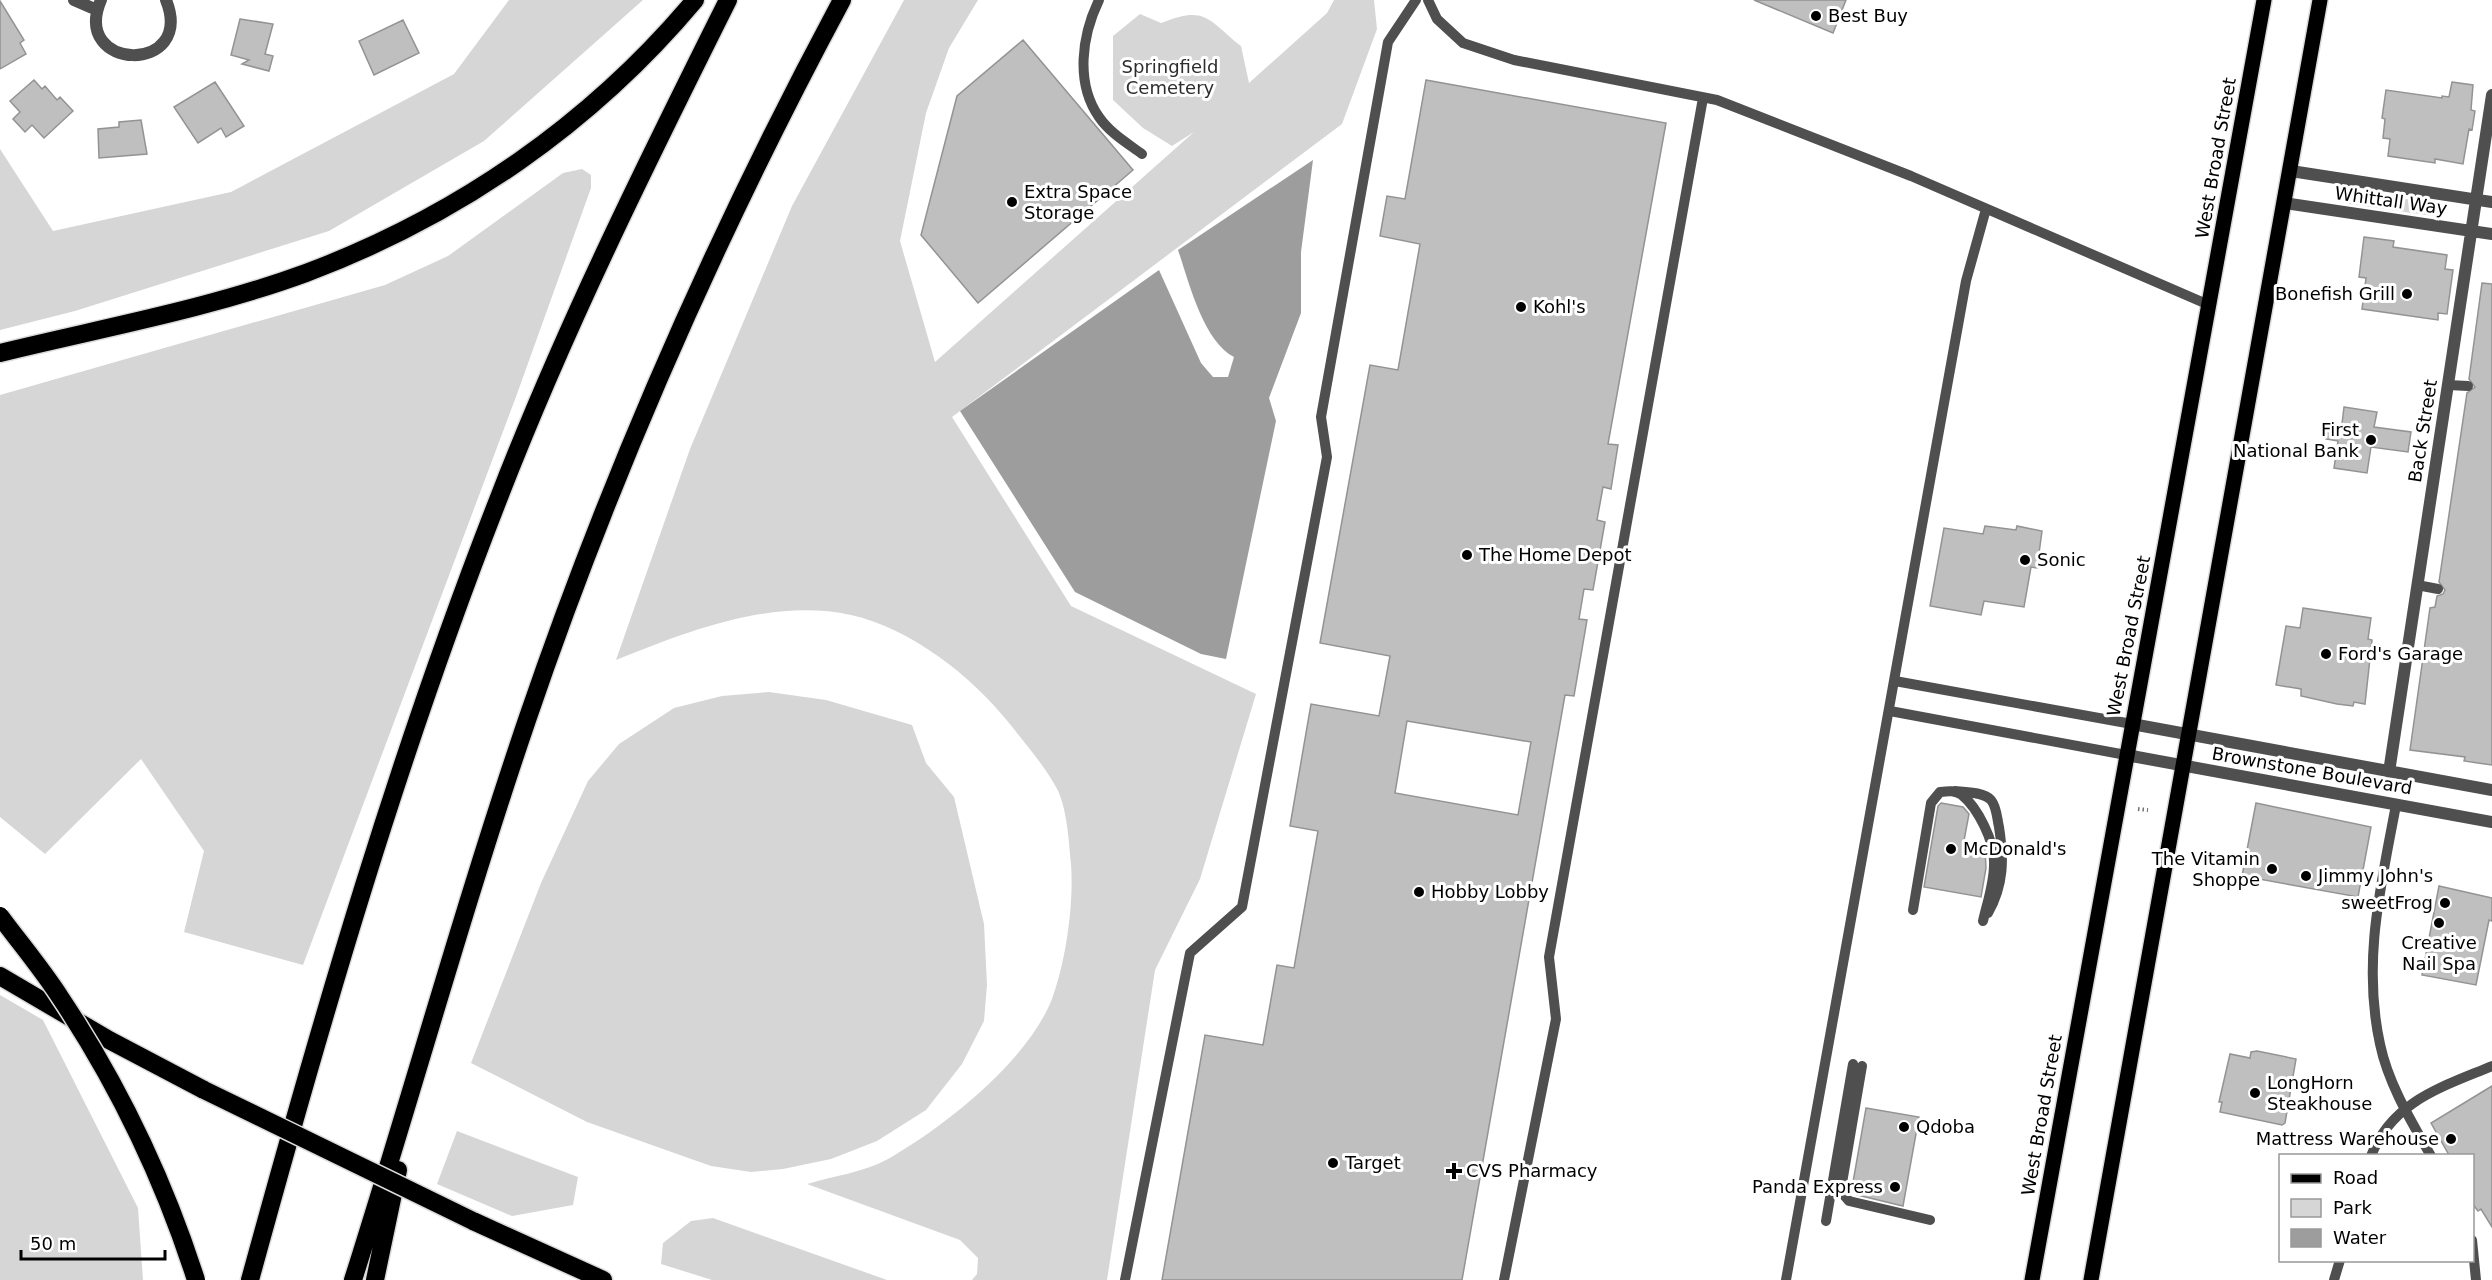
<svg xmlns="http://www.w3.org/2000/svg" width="2492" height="1280" viewBox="0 0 2492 1280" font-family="'DejaVu Sans',sans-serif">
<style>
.green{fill:#d6d6d6}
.water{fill:#9d9d9d}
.building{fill:#bfbfbf;stroke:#939393;stroke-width:1.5;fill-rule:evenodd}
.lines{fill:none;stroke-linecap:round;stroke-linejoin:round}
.primary-casing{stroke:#dbdbdb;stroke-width:18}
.highway-casing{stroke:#dbdbdb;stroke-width:21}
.path{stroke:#717171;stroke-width:4;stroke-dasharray:1.5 3;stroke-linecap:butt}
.lane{stroke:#4f4f4f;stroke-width:10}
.street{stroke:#4f4f4f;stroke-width:12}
.primary{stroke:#000;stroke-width:15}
.highway{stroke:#000;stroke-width:18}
.highway-bridge-casing{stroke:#dbdbdb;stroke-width:21;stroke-linecap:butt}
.highway-bridge{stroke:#000;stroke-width:18}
.poi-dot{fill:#000;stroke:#fff;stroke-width:2}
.labels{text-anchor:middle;stroke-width:6;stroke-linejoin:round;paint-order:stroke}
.poi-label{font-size:18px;fill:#000;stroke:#fff;text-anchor:start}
.park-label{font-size:18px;fill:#2d2d2d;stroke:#fff}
.street-label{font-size:18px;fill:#000;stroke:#fff}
</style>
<rect width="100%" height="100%" fill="#fff"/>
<path class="green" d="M509,0H643L484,141L329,231L75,311L0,330V149L53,231L231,192L454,74Z
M904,0H978L949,48L926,113L900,241L935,362L1194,132L1172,146L1143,128L1113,100V36L1140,14L1161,23C1206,5 1207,19 1241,46L1249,83L1327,13L1334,0H1374L1377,29L1342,124L952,417L1071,606L1256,694L1200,879L1155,970L1107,1280H972L977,1274L978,1258L960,1240L807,1184C833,1176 865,1172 888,1159C945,1126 1027,1062 1052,999C1066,961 1074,904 1071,864C1069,842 1067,806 1056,787C1043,764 1025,743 1009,723C972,676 910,628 851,615C771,598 689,631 616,660L690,449L792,206Z
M582,169L591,175V188L517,394L303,965L184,932L204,851L141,759L45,854L0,817V395L385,285L448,256L563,173Z
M2351,191L2441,204L2440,217L2349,204Z
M769,692L826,700L912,725L926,763L954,797L984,924L987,985L984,1021L962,1064L926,1110L877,1141L831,1159L783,1169L751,1172L711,1166L587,1122L471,1063L541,883L588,781L619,744L674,708L722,696Z
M0,995L43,1020L138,1208L143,1280H0Z
M457,1131L578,1177L573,1205L512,1216L437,1184Z
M713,1218L887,1280H712L661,1264L663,1243L691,1221Z"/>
<path class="water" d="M1313,160L1301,252V313L1269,398L1276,421L1226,659L1201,654L1075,592L960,411L1159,270L1201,363L1213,377H1228L1234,357C1203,341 1189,282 1178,250Z"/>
<path class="building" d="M1754,0H1846L1833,33Z
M0,1L24,40L20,43L26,54L0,69Z
M240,19L273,24L265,54L273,56L269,71L242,64L249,60L231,55Z
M403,20L419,53L374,75L359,41Z
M1023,40L1133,170L978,303L921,235L957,96Z
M34,80L42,89L45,86L57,100L60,97L73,111L44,138L32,125L25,132L13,119L20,112L10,101Z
M1426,80L1666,123L1608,444L1618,445L1611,489L1603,487L1597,520L1605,522L1593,590L1584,589L1579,619L1587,620L1574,696L1565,695L1462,1280H1162L1205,1035L1263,1045L1277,965L1294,968L1318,831L1290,826L1311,704L1379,716L1390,656L1320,643L1370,365L1398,370L1420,244L1380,236L1387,196L1405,199ZM1407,721L1531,742L1518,815L1395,793Z
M215,82L244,126L226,137L221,128L198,143L174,107Z
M2452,82L2473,85L2471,110L2475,111L2472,130L2469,129L2463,164L2435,159V163L2388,156L2390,139L2383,138L2385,119L2382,118L2386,90L2442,98V96L2449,97Z
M141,120L147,154L99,158L98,129L119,127V122Z
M2364,237L2394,241L2393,247L2447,255L2445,269L2453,270L2447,314L2438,313V320L2362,309L2366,278L2359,277Z
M2482,283L2492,284V765L2464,761L2465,757L2410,750L2430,608L2435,607L2437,596L2443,594L2445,590L2439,582L2467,393L2475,387L2469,379Z
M2344,407L2377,412L2374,427L2411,432L2408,452L2371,447L2367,473L2334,468L2338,441L2326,439L2328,423L2342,424Z
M1985,526L2016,530L2017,526L2042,531L2037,568L2031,567L2024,607L1984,601L1981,615L1930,606L1944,528L1983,534Z
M2303,608L2371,618L2368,639L2372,640L2365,704L2354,702L2353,706L2337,704L2301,696V689L2276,685L2286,626L2300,628Z
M1941,803L1963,807L1969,814L1963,846L1985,850L1986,868L1981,897L1924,887L1938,806Z
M2256,803L2371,827L2358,897L2242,876Z
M2439,886L2492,898V921L2489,920L2476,985L2422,975Z
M2257,1051L2296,1059L2285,1123L2282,1125L2220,1112L2222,1102H2219L2230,1054L2250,1058L2251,1052Z
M2492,1086V1227L2481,1209L2478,1211L2472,1203V1155H2449L2431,1123Z
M1866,1108L1919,1117L1903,1206L1857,1195L1858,1189L1852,1188Z"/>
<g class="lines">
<g class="primary-casing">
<path id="primary" d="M2032,1280L2264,0
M2091,1280L2320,0"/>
</g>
<g class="highway-casing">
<path id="highway" d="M0,353C102,328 208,309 306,273C458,216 591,124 695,0
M0,976L109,1040L204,1090
M473,1221L603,1280
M250,1280C322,1017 398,755 498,500C564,329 646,164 728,0
M353,1280C412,1094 464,905 527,720C612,471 718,231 842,0
M375,1280L398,1170"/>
</g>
<path class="path" d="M2138,809L2148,810"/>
<path class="lane" d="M1099,0C1082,35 1075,83 1099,117C1110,133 1127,143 1142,154
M1428,0L1437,19L1463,43L1514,60L1717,100L1911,176L2209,305
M2448,385L2468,386
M2417,585L2438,589
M1895,681L2132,724
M1890,711L2126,755
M1955,791C1966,792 1984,792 1991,800C1997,807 1997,819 1999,827C2004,859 2004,885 1988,913
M2396,805C2381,885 2362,962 2380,1044C2388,1083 2411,1121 2431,1156
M1913,910L1931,803L1940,792C1948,791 1955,790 1962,795C1978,808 1994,841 1994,861C1995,881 1987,903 1983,921
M1862,1066L1842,1183L1843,1194L1849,1201L1930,1220
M2371,1156C2392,1101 2442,1087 2492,1066
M1826,1221L1853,1064
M2472,1240L2476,1280
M1125,1280L1190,953L1242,907L1327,457L1321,417L1388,42L1416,0
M1504,1280L1556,1019L1549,957L1703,98
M1786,1280L1966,281L1986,209
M2334,1280L2340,1260"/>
<path class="street" d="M74,0L97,10
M101,0C70,72 196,75 166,0
M2291,171L2492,202
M2284,203L2492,234
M2132,724L2492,790
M2126,755L2492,822
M2389,772L2492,95"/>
<use href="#primary" class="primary"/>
<use href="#highway" class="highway"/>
<g class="highway-bridge-casing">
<path id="highway-bridge" d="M0,916C20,943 42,969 60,997C118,1084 164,1180 196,1280
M204,1090L473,1221"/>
</g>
<use href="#highway-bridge" class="highway-bridge"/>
</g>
<g class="poi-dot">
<circle cx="1816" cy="16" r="6"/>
<circle cx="1012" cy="202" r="6"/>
<circle cx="2407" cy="294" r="6"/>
<circle cx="1521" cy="307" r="6"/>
<circle cx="2371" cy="440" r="6"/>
<circle cx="1467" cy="555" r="6"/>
<circle cx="2025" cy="560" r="6"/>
<circle cx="2326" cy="654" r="6"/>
<circle cx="1951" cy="849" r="6"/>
<circle cx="2272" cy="869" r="6"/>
<circle cx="2306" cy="876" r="6"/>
<circle cx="1419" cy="892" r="6"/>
<circle cx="2445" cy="903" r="6"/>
<circle cx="2439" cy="923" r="6"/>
<circle cx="2255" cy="1093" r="6"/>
<circle cx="1904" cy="1127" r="6"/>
<circle cx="2451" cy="1139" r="6"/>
<circle cx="1333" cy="1163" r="6"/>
<path d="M1451 1162h6v6h6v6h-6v6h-6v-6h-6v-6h6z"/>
<circle cx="1895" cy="1187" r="6"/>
</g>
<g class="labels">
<g class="poi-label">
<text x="1828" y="22">Best Buy</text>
<text x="1024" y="198">Extra Space<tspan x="1024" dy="21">Storage</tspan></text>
<text x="2395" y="300" text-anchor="end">Bonefish Grill</text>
<text x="1533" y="313">Kohl's</text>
<text x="2359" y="436" text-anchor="end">First<tspan x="2359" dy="21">National Bank</tspan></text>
<text x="1479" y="561">The Home Depot</text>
<text x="2037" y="566">Sonic</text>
<text x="2338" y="660">Ford's Garage</text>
<text x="1963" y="855">McDonald's</text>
<text x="2260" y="865" text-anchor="end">The Vitamin<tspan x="2260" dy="21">Shoppe</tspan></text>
<text x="2318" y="882">Jimmy John's</text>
<text x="1431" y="898">Hobby Lobby</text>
<text x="2433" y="909" text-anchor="end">sweetFrog</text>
<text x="2439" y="949" text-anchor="middle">Creative<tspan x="2439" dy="21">Nail Spa</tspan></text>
<text x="2267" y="1089">LongHorn<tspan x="2267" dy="21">Steakhouse</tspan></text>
<text x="1916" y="1133">Qdoba</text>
<text x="2439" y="1145" text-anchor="end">Mattress Warehouse</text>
<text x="1345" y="1169">Target</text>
<text x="1466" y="1177">CVS Pharmacy</text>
<text x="1883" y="1193" text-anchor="end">Panda Express</text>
</g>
<g class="park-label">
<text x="1170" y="73">Springfield<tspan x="1170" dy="21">Cemetery</tspan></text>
</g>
<g class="street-label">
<text transform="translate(2216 158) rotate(-80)" y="6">West Broad Street</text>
<text transform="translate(2391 201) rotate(8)" y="6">Whittall Way</text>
<text transform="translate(2423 431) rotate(-81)" y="6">Back Street</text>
<text transform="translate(2129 636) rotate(-79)" y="6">West Broad Street</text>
<text transform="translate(2312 771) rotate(10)" y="6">Brownstone Boulevard</text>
<text transform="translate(2042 1115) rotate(-80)" y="6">West Broad Street</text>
</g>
</g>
<rect x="2279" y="1154" width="195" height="108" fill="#ffffff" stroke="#999999" stroke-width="1.5"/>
<rect x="2291" y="1174" width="30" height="9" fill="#000000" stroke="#999999" stroke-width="1.5"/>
<text x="2333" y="1184" font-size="18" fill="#000000">Road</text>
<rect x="2291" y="1199" width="30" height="18" fill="#d6d6d6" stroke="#999999" stroke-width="1.5"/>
<text x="2333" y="1214" font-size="18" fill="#000000">Park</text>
<rect x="2291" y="1229" width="30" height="18" fill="#9d9d9d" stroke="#999999" stroke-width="1.5"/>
<text x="2333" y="1244" font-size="18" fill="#000000">Water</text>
<path d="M21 1250v9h144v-9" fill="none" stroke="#000000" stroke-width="3"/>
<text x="30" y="1250" font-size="18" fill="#000000" stroke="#ffffff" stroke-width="4.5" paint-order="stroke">50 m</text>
</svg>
